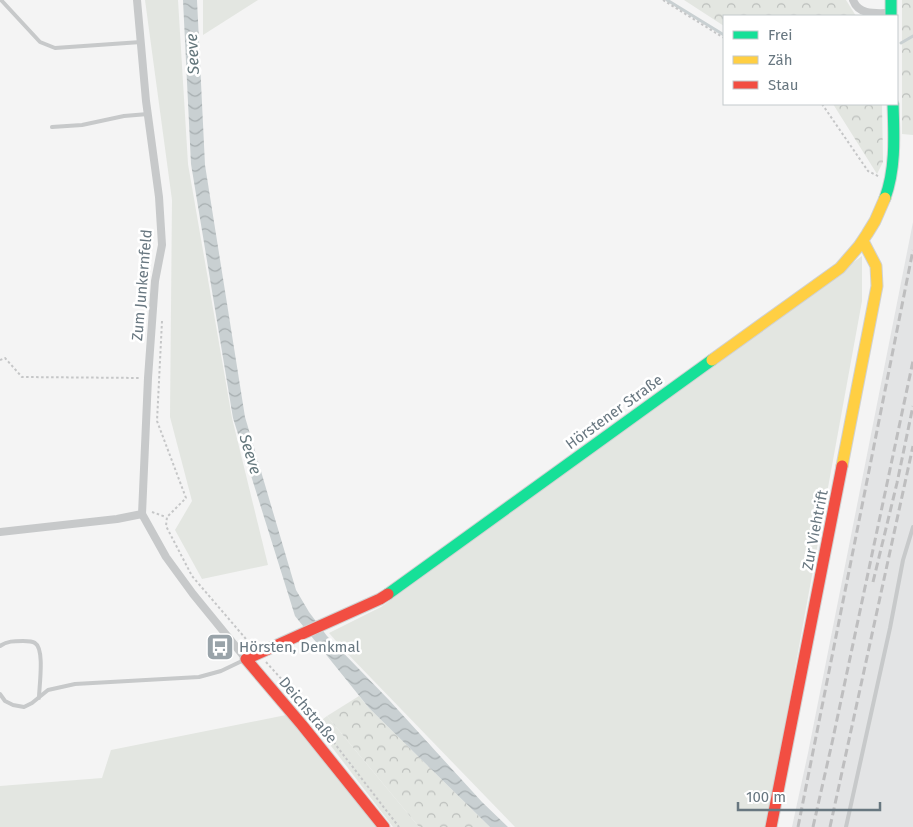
<svg xmlns="http://www.w3.org/2000/svg" width="913" height="827" viewBox="0 0 913 827" font-family="'Fira Sans',sans-serif">
<style>
.built{fill:#e3e4e5}
.green{fill:#e3e6e1}
.forest{fill:url(#forest-crowns)}
.water{fill:url(#water-waves)}
.lines{fill:none;stroke-linecap:round;stroke-linejoin:round}
.stream{stroke:#c9d0d2;stroke-width:3}
.fast-casing{stroke:#d0d1d1;stroke-width:13}
.slow-casing{stroke:#d0d1d1;stroke-width:13}
.jam-casing{stroke:#d0d1d1;stroke-width:13}
.path{stroke:#c5c6c7;stroke-width:2;stroke-dasharray:2.5 2.5;stroke-linecap:butt}
.lane{stroke:#c7c9ca;stroke-width:4}
.street{stroke:#c7c9ca;stroke-width:8}
.fast{stroke:#16e098;stroke-width:11}
.slow{stroke:#ffcf43;stroke-width:11}
.jam{stroke:#f24e42;stroke-width:11}
.rail{stroke:#bebebf;stroke-width:3;stroke-dasharray:8 4;stroke-linecap:butt}
.labels{text-anchor:middle;stroke-width:5;stroke-linejoin:round;paint-order:stroke}
.street-label{font-size:15px;fill:#687780;stroke:#fff}
.poi-label{font-size:15px;fill:#687780;stroke:#fff;text-anchor:start}
.water-label{font-size:16px;font-style:italic;fill:#64777c;stroke:#fff}
</style>
<defs>
<pattern id="forest-crowns" width="20" height="18" patternUnits="userSpaceOnUse" patternTransform="scale(1.25)"><rect width="20" height="18" fill="#e3e6e1"/><path d="M2 6a3 3 0 1 1 6 0M12 15a3 3 0 1 1 6 0" fill="none" stroke="#bcbfbc"/></pattern>
<pattern id="water-waves" width="16" height="10" patternUnits="userSpaceOnUse" patternTransform="scale(1.25)"><rect width="16" height="10" fill="#c9d0d2"/><path d="M0 5q4-4 8 0t8 0" fill="none" stroke="#a7aeb0"/></pattern>
</defs>
<rect width="100%" height="100%" fill="#f4f4f4"/>
<path class="built" d="M913,222V827H792L808,753Z"/>
<path class="green" d="M145,0H178L188,164L232,418L268,565L202,579L175,530L192,501L170,417L172,200Z
M203,0H258L203,35Z
M862,256V301L780,751L767,827H515L343,649L329,633L381,607Z
M286,715L381,827H0V786L102,778L111,750Z
M327,716L419,827H393L315,725Z"/>
<path class="forest" d="M684,0H846L856,16H724V26Z
M902,0H913V135L902,134Z
M833,104H882L883,162L877,174Z
M359,696L369,708L490,827H419L327,716Z"/>
<path class="water" d="M183,0H197L205,165L245,417L296,590L309,612L327,636L389,700L482,802L508,827H490L369,708L295,616L233,418L191,164Z"/>
<g class="lines">
<path class="stream" d="M667,0L724,35
M901,43L913,36"/>
<g class="fast-casing">
<path id="fast" d="M891,0V16
M885,198C896,168 894,135 893,104
M388,594L712,360"/>
</g>
<g class="slow-casing">
<path id="slow" d="M712,360L840,268L859,246L867,234L875,221L885,198
M842,466L877,286L876,266L863,241"/>
</g>
<g class="jam-casing">
<path id="jam" d="M384,827L302,725L246,659L380,599L388,594
M771,827L842,466"/>
</g>
<path class="path" d="M663,0L724,38
M822,104L868,171L880,177
M162,321L157,421L186,498L167,517L166,526L192,576L252,646
M0,360L5,358L22,377L141,378
M152,512L166,517
M266,662L305,705L399,827"/>
<path class="lane" d="M1,0L40,42L55,48L141,42
M52,127L82,125L124,116L148,114
M0,646C7,641 14,641 23,641C26,641 32,641 35,643C45,649 39,687 39,698
M0,694L5,701L13,705L24,707L32,703L48,690L75,684L199,677L221,671L244,660
M846,827L890,628L903,560L913,527"/>
<path class="street" d="M137,0L146,101L159,197L162,245L155,281L148,378L142,514
M853,0C859,16 877,13 891,13
M142,514L166,557L193,594L246,659
M0,532L117,519L142,514"/>
<use href="#fast" class="fast"/>
<use href="#slow" class="slow"/>
<use href="#jam" class="jam"/>
<path class="rail" d="M873,582L897,483L913,406
M798,827L913,250
M813,827L832,743L913,361
M830,827L913,446"/>
</g>
<defs>
<g id="bus-square" transform="scale(1.4375)"><rect x="-9" y="-9" width="18" height="18" rx="4" fill="#99a3a9" stroke="#fff"/><path d="M-5-6H5V4H4V6H2V4H-2V6H-4V4H-5ZM-3.5-4V0h7V-4ZM-3.5 1.2v1.5H-2V1.2ZM2 1.2v1.5H3.5V1.2Z" fill="#fff"/></g>
</defs>
<g fill-rule="evenodd">
<use href="#bus-square" x="220" y="647"/>
</g>
<g class="labels">
<g class="street-label">
<text transform="translate(142 285) rotate(-85)" y="5">Zum Junkernfeld</text>
<text transform="translate(614 412) rotate(-36)" y="5">Hörstener Straße</text>
<text transform="translate(815 530) rotate(-79)" y="5">Zur Viehtrift</text>
<text transform="translate(308 710) rotate(50)" y="5">Deichstraße</text>
</g>
<g class="poi-label">
<text x="239" y="652">Hörsten, Denkmal</text>
</g>
<g class="water-label">
<text transform="translate(192 54) rotate(-93)" y="6">Seeve</text>
<text transform="translate(251 454) rotate(73)" y="6">Seeve</text>
</g>
</g>
<rect x="723" y="15" width="175" height="90" fill="#ffffff" stroke="#c3c9cc"/>
<rect x="733" y="31" width="25" height="8" fill="#16e098" stroke="#c3c9cc"/>
<text x="768" y="40" font-size="15" fill="#687780">Frei</text>
<rect x="733" y="56" width="25" height="8" fill="#ffcf43" stroke="#c3c9cc"/>
<text x="768" y="65" font-size="15" fill="#687780">Zäh</text>
<rect x="733" y="81" width="25" height="8" fill="#f24e42" stroke="#c3c9cc"/>
<text x="768" y="90" font-size="15" fill="#687780">Stau</text>
<path d="M738 802v8h142v-8" fill="none" stroke="#687780" stroke-width="2.5"/>
<text x="746" y="802" font-size="15" fill="#687780" stroke="#ffffff" stroke-width="4" paint-order="stroke">100 m</text>
</svg>
